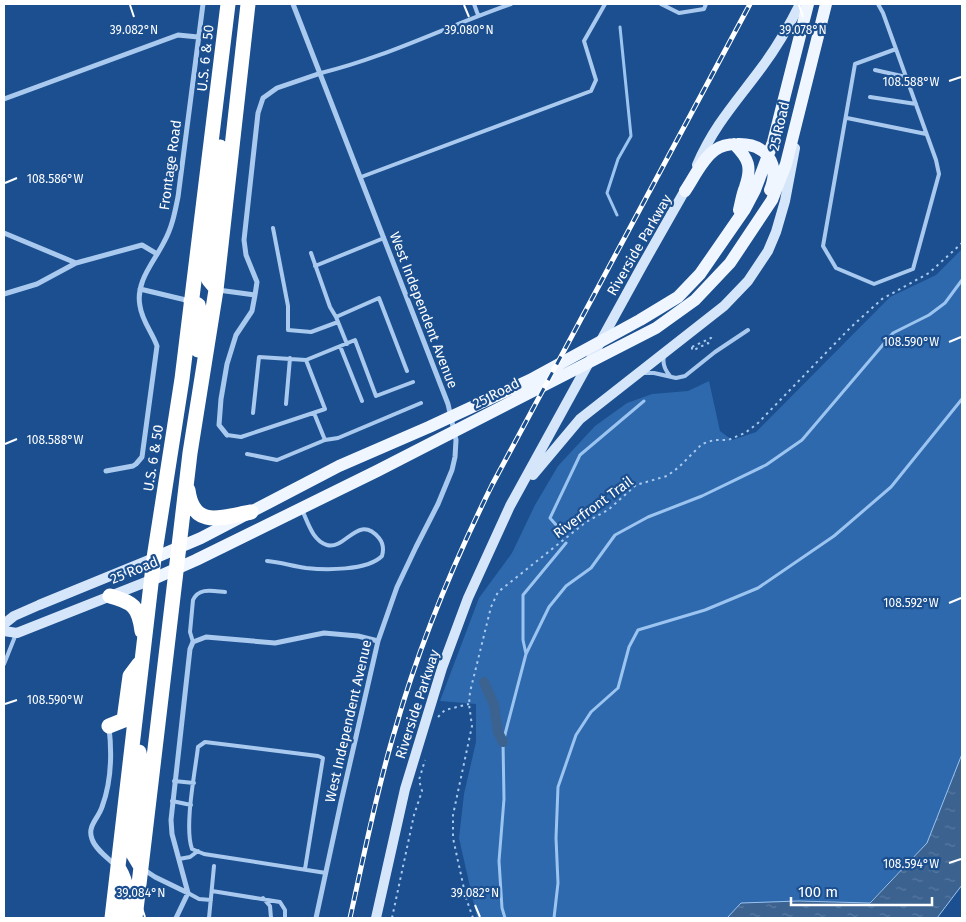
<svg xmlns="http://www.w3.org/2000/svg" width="966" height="922" viewBox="0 0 966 922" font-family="'Fira Sans',sans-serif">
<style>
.grass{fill:#2e69ad}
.water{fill:url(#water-ripples);stroke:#9cc4f0}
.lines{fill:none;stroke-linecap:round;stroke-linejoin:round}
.stream{stroke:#9cc4f0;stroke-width:3}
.canal{stroke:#3c6290;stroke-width:10}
.path{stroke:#a9c9ee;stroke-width:2;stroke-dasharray:2.5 4;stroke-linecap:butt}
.lane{stroke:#a9c9ee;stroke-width:4}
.street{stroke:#a9c9ee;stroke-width:5}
.secondary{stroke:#d6e6fa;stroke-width:10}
.primary{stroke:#f0f6ff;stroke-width:12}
.highway{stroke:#fff;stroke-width:15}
.rail-casing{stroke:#fff;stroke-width:5}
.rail{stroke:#1b4f8f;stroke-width:3;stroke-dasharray:9;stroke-linecap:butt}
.ticks{fill:none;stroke:#fff;stroke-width:2}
.labels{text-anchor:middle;stroke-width:4.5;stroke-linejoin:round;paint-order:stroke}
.street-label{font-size:14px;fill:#fff;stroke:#1b4f8f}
.ticks-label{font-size:12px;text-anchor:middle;fill:#fff;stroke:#1b4f8f;stroke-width:4.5;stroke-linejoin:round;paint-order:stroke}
</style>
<defs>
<pattern id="water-ripples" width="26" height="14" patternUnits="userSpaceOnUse" patternTransform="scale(1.25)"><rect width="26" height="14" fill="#3c6290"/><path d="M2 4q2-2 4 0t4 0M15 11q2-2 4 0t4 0" fill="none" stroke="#597aa1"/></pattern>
</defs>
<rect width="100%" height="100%" fill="#1b4f8f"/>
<path class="grass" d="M962,249V754L927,843L869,903H741L727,918H477L459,838L464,794L476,742V704L440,701L479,598L512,553L535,505L558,466L595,426L627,403L652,394L688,391L709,381L720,431L732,440L756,432L890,297L936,275Z"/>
<path class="water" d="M962,754V885L937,918H727L741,903L798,901L870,903L927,843Z"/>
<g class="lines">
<path class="stream" d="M617,215L607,193L618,159L631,136L620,27
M557,526L550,518L580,455L644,401
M526,654L549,607L566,586L591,568L615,535L648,517L702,496L766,465L802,440L893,333L929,315L945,303L962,280
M505,918L502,908L499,861L504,799L503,742L526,654L523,640V595L566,543
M554,918L558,883L556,838L558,787L576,735L591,712L618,688L629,647L638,630L705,610L758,588L834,536L891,487L962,399"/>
<path class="canal" d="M484,682L494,705L498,732L503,742"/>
<path class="path" d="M692,347V350H694L708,343L711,346
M692,347L711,338L713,334
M438,717L445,710L469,704
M392,918L414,815L422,791L419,780L425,760
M473,918L466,898L453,838V815L472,726L469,704L470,692L491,607L498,592L586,522L608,510L636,485L667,476L679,467L702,444L714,440H728L745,433L758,423L850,328L882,299L929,273L962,243"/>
<path class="lane" d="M474,4L478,15
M661,4L679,13L704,9L706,4
M878,4L883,13L936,160L939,174L913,269L874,284L836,268L823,246L855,64L896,49
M875,70L906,77
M321,73C387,57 447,26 511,4
M870,97L916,104
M847,118L926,134
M361,177L591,91L596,80L584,41L605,4
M273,228L288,306V330L311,332L338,322
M311,253L330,307L336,317
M315,266L384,238
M347,344L336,317L379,298L407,371
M340,346L362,401
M664,356C662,364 665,370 670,376
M306,360L355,340L376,396L413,382
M643,373H654L676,378L685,376L715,352L748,330
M286,404L290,358
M227,435L241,437L325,409L306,360L259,357L253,413
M325,440L338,438L421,403
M247,454L277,460L325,440L314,413
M267,561C280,562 292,566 306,568C325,570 367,571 382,556C384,549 383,543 379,538C358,513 346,550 327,545C312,540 308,522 302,510
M193,642L190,632L193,600C199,587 213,591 225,592
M4,664L16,634
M174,781L194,783
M172,801L191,805
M179,859L190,857L198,851
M305,869L323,758L318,756L205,742L198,747C195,772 184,827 192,849L204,854L326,873
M212,891L280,902L285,910V918
M188,893L199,899L211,900
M263,898L270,906L271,918
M209,918L214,866"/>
<path class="street" d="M293,4L448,404L456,440L455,457L452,470L438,504L416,547L397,587L378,641L341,802L316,918
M4,99L178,35L198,37
M4,233L76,263L142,245L157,254
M140,289L190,301
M218,290L255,295
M4,294L37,284L76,263
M227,435L219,425L221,399L227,364L236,335L252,311L255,295L257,282L246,255L244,240L258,113L263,98L277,88L321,73
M106,471L133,466L136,464L142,457L157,346C152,332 142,321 140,306C135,282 154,262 164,242C172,228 175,212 178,197L203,4
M109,727C112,753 111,783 102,807C98,819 87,826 92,839C95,849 108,858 115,865
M143,869L155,877L188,893
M176,918L188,893L172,834L171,820L190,649L193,642L206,637L275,643L324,633L358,636L378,641"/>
<path class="secondary" d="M697,165C714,125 737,101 762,67C777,47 789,26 800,4
M533,475L580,419L724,306L748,281L768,251L776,232L785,201L795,148
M4,624L14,616L39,605L154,558
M4,631L17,633L151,580
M376,918L405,789L442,668L468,598L510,506L642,266L688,185"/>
<path class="primary" d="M734,144C749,159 752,167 745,187C742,194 741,202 739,210
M685,191C694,178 702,159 715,150C722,145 729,144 737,144C765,143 781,163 770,190
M154,558L201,538L339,466L429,427L530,380L640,320L678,297L700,274L745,209L755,190L773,142L808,4
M151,580L196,560L377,471L656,328L695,300L730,263L772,200L786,164L826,4"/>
<path class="highway" d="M214,286L209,280L206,260L218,169L220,147
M191,301L198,305L200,314L198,350
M188,490C193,530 223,517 251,512
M110,596C133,602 139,607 142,631
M109,726L124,720L130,676L139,664
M139,752L141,766L132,852L141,867
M119,869C129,886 127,897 125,917
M112,918L154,558L182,379L228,4
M135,918L190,453L216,290L248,4"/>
<g class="rail-casing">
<path id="rail" d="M350,918C364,856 376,792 395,730C419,645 453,564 492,485L750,4"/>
</g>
<use href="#rail" class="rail"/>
</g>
<path class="ticks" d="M130,5L134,17M464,5L469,17M799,5L803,17M949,81L961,77M5,183L17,178M949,342L961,337M5,444L17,439M949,603L961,598M5,704L17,700M949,863L961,859M141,905L145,917M475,905L480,917"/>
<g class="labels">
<g class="street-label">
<text transform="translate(205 58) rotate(-84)" y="5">U.S. 6 &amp; 50</text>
<text transform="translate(779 126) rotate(-77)" y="5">25 Road</text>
<text transform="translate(170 165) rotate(-82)" y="5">Frontage Road</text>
<text transform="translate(639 245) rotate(-60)" y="5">Riverside Parkway</text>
<text transform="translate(424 310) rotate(69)" y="5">West Independent Avenue</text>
<text transform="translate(496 393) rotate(-27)" y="5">25 Road</text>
<text transform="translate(153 458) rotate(-81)" y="5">U.S. 6 &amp; 50</text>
<text transform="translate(593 507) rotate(-36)" y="5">Riverfront Trail</text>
<text transform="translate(134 570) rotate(-22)" y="5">25 Road</text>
<text transform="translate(417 704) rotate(-72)" y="5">Riverside Parkway</text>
<text transform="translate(348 721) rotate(-77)" y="5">West Independent Avenue</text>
</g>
</g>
<g class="ticks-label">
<text x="134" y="34">39.082°N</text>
<text x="469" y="34">39.080°N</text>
<text x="803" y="34">39.078°N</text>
<text x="911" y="86">108.588°W</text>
<text x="55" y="183">108.586°W</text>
<text x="911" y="346">108.590°W</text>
<text x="55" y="444">108.588°W</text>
<text x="911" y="607">108.592°W</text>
<text x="55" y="704">108.590°W</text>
<text x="911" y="868">108.594°W</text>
<text x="141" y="897">39.084°N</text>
<text x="475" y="897">39.082°N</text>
</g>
<rect width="966" height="922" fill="none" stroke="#ffffff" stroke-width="10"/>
<path d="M791 897v8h141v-8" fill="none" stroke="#ffffff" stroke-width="2.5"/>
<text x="798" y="897" font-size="15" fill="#ffffff" stroke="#1b4f8f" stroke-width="4" paint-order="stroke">100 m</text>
</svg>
